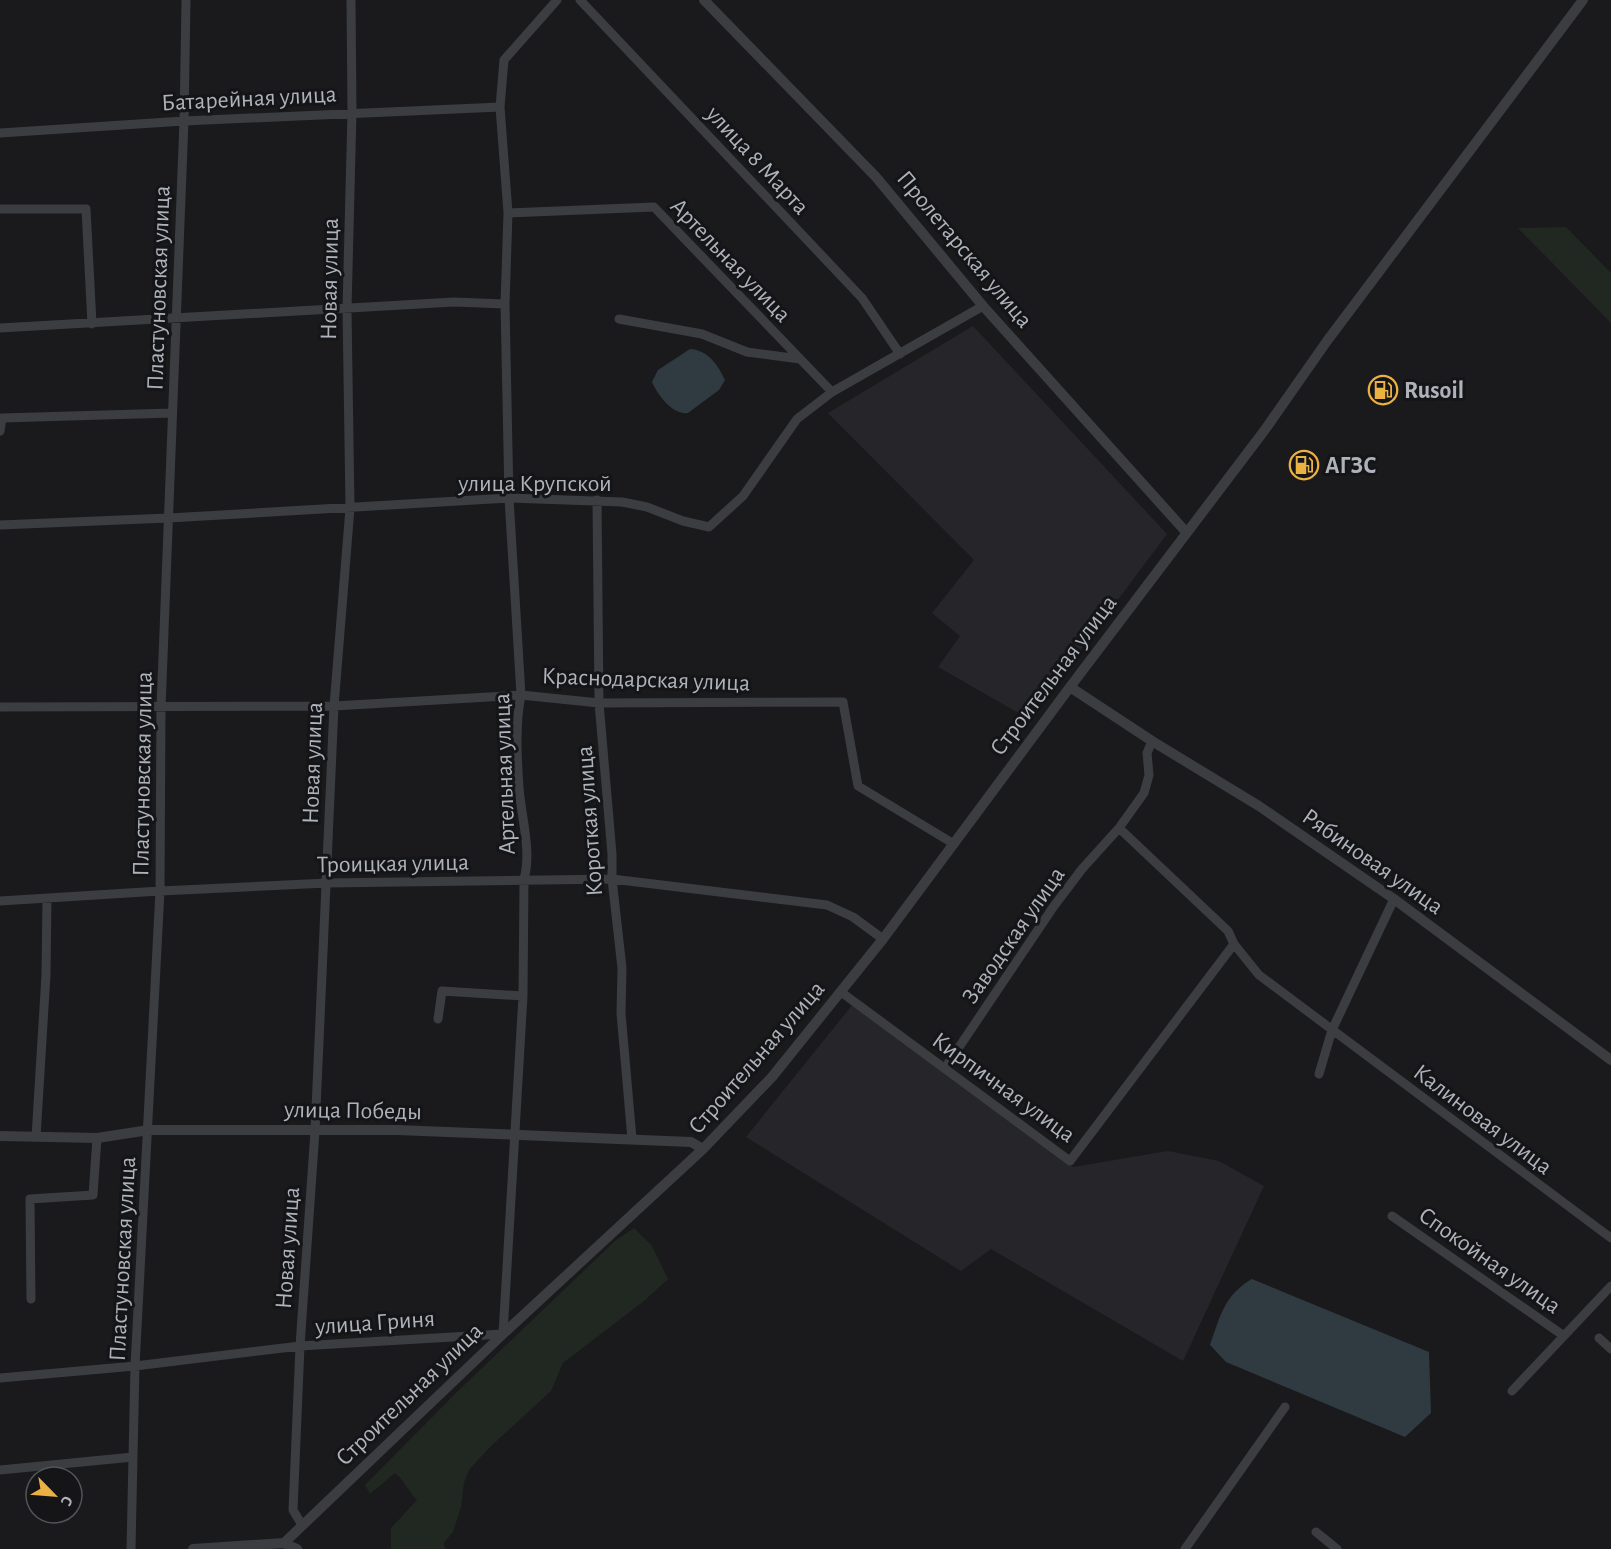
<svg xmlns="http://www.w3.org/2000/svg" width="1611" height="1549" viewBox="0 0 1611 1549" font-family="'Alegreya Sans',sans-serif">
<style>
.built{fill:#26262a}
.green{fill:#202821}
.water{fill:#303a41}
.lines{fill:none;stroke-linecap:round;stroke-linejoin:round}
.minor{stroke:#3b3d41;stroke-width:9}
.tertiary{stroke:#3b3d41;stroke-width:10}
.labels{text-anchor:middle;stroke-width:6;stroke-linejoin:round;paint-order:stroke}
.street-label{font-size:24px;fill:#adb2bb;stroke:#151518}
.poi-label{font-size:24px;font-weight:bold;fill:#adb2bb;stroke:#151518;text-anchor:start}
</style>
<rect width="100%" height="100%" fill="#1a1a1d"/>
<path class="built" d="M973,326L1167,534L1029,719L938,667L960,636L932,613L974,560L828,413Z
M853,1004L1073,1167L1168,1151L1219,1161L1264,1186L1183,1361L991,1249L961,1271L746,1137Z"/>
<path class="green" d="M1566,227L1611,273V323L1518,228Z
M634,1228L652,1246L668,1279L644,1301L563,1363L551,1391L490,1447L469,1470L464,1483L461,1507L453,1532L443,1544L446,1549H391V1528L417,1500C409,1492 404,1480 395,1473L370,1494L365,1485L458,1391L615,1241Z"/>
<path class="water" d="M690,349C708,350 718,365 725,380L719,390L688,413C672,415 658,395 652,382L658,370Z
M1252,1279L1429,1352L1431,1413L1405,1437L1226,1362L1210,1345C1220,1317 1224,1295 1252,1279Z"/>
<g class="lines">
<path class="minor" d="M580,0L862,298L900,354
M0,133L184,121L500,107
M0,209H86L92,324
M508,213L654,207L832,392
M619,319L702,334L747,352L800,359
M0,328L454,302L505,304
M0,431L2,418L172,413
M597,500L599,703L612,854V879L622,968L621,1013L632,1139
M0,525L169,518L509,498L622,502L647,507L683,521L709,527L743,496L797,419L832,392L983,306
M0,707L334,706L521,695L599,703L843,702L858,786L954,844
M1119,828L1228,931L1234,944L1259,975L1611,1238
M0,901L160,891L327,883L612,879L827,905L853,917L883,939
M841,992L1070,1161L1234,944
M438,1019L442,991L523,996
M945,1068L1054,906L1082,869L1119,828L1144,793L1149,775L1147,753L1152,741
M1319,1074L1332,1030L1394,899
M36,1137L46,975L47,899
M1392,1216L1564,1336
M31,1299L30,1199L93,1195L97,1138
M1599,1338L1611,1349
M0,1378L135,1366L300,1346L503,1334L523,996L524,879C532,850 521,817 519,787C517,758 515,724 521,695L509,498L505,304L508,213L500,107L504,60L557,0
M1512,1391L1611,1286
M0,1470L133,1457
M302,1525L293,1510L300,1346L315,1131L334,706L350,508L347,309L352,112L351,0
M1316,1532L1337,1549
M131,1549L135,1366L160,891L161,708L184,121L186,0
M1185,1549L1285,1407"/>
<path class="tertiary" d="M704,0L876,177L983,306L1186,532
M1070,687L1152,741L1259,806L1394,899L1611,1060
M0,1136L97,1138L149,1130H397L691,1142L703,1149
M284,1543L503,1334L703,1149L772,1077L883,939L1070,687L1264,431L1327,341L1583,0
M193,1549L284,1543L297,1549"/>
</g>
<defs>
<g id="fuel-ring" transform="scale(1.5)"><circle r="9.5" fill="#151518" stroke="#ecb143" stroke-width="1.5"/><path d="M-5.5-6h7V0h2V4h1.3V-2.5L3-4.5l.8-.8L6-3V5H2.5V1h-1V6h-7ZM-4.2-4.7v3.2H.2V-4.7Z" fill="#ecb143"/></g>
</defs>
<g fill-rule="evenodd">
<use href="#fuel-ring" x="1383" y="390"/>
<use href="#fuel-ring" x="1304" y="465"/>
</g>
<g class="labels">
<g class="street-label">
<text transform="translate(249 98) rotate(-3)" y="8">Батарейная улица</text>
<text transform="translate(758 160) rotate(47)" y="8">улица 8 Марта</text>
<text transform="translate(965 249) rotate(50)" y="8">Пролетарская улица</text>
<text transform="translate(731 260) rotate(46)" y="8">Артельная улица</text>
<text transform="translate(329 279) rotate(-89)" y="8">Новая улица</text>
<text transform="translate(158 288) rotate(-88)" y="8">Пластуновская улица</text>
<text x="535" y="491">улица Крупской</text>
<text transform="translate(1053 675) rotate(-53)" y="8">Строительная улица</text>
<text transform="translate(646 679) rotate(2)" y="8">Краснодарская улица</text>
<text transform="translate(312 763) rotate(-88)" y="8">Новая улица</text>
<text transform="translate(142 774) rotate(-89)" y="8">Пластуновская улица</text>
<text transform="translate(504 774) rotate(-92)" y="8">Артельная улица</text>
<text transform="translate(589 821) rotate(-94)" y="8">Короткая улица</text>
<text transform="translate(1373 861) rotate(35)" y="8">Рябиновая улица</text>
<text transform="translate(393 863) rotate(-1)" y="8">Троицкая улица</text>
<text transform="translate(1013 935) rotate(-55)" y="8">Заводская улица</text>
<text transform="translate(756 1057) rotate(-49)" y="8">Строительная улица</text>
<text transform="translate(1004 1087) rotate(36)" y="8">Кирпичная улица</text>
<text transform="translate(353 1110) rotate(1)" y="8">улица Победы</text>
<text transform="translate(1483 1119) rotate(37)" y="8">Калиновая улица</text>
<text transform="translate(287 1248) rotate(-86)" y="8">Новая улица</text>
<text transform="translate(122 1259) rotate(-87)" y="8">Пластуновская улица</text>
<text transform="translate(1490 1260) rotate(35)" y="8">Спокойная улица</text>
<text transform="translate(375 1322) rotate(-4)" y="8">улица Гриня</text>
<text transform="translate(409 1394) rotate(-44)" y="8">Строительная улица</text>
</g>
<g class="poi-label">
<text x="1404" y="398">Rusoil</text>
<text x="1325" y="473">АГЗС</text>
</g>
</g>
<g transform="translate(54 1495) rotate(115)"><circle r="28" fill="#151518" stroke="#525459" stroke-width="1.5"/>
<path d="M0-4.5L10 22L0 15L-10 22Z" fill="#ecb143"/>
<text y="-9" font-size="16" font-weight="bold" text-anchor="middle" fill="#adb2bb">С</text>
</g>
</svg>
